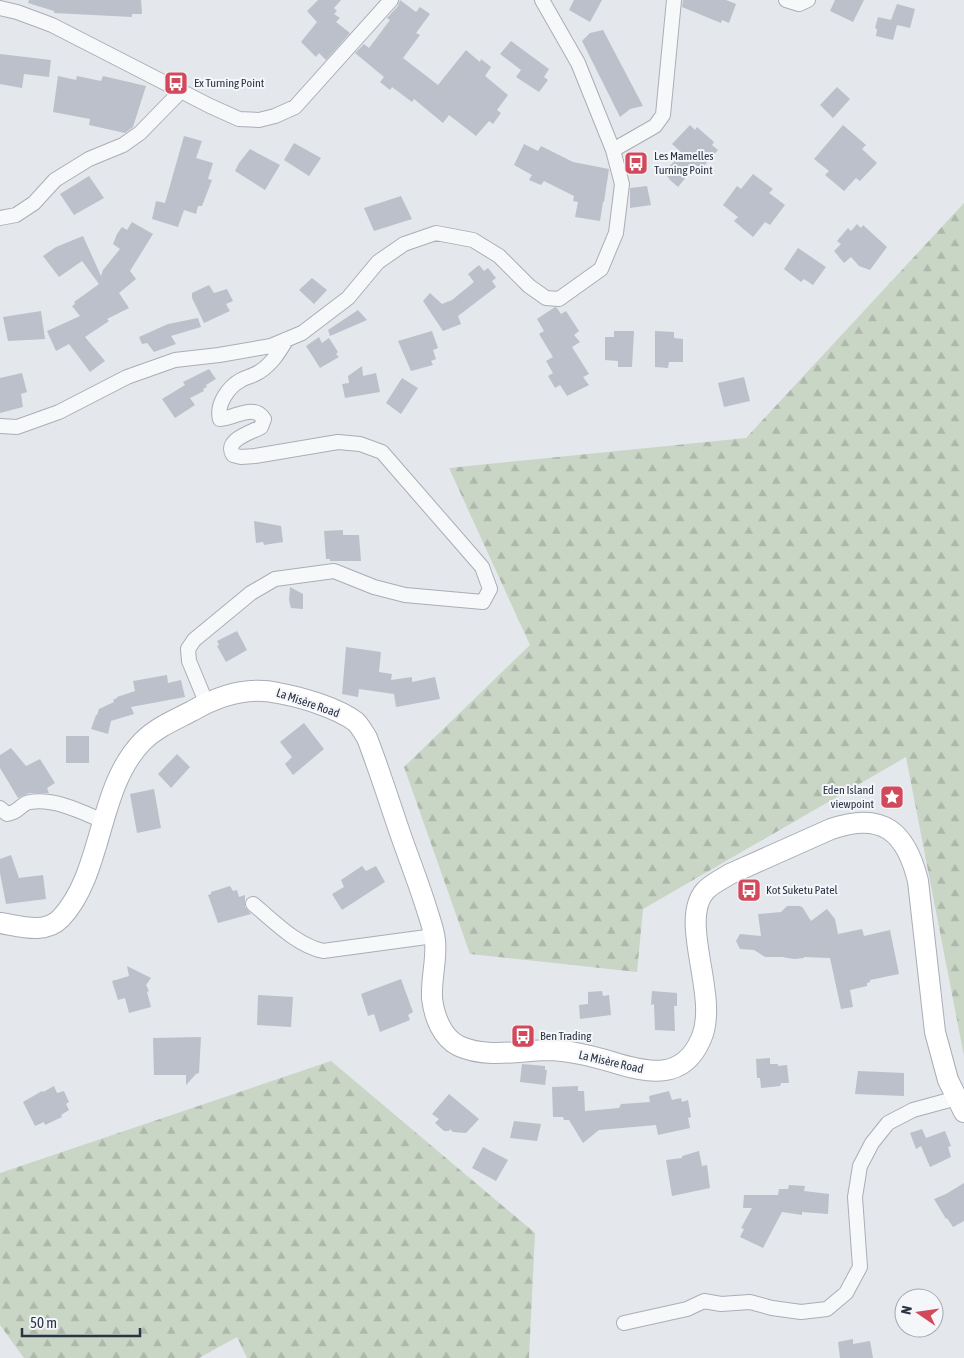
<svg xmlns="http://www.w3.org/2000/svg" width="964" height="1358" viewBox="0 0 964 1358" font-family="'Asap Condensed',sans-serif">
<style>
.forest{fill:url(#forest-firs)}
.building{fill:#bbc0ca}
.lines{fill:none;stroke-linecap:round;stroke-linejoin:round}
.street-casing{stroke:#a9aeb7;stroke-width:16}
.secondary-casing{stroke:#a9aeb7;stroke-width:22}
.street{stroke:#f7f8fa;stroke-width:14}
.secondary{stroke:#fff;stroke-width:20}
.labels{text-anchor:middle;stroke-width:4;stroke-linejoin:round;paint-order:stroke}
.poi-label{font-size:12px;fill:#2b3445;stroke:#f4f6f9;text-anchor:start}
.street-label{font-size:12px;fill:#2b3445;stroke:#f4f6f9}
</style>
<defs>
<pattern id="forest-firs" width="22" height="20" patternUnits="userSpaceOnUse" patternTransform="scale(1.25)"><rect width="22" height="20" fill="#c9d6c5"/><path d="M5 1l3.5 6h-7zM16 11l3.5 6h-7z" fill="#adb8ab"/></pattern>
</defs>
<rect width="100%" height="100%" fill="#e4e7ec"/>
<path class="forest" d="M964,203V1056L906,757L643,909L637,972L470,954L404,767L530,645L449,468L746,438Z
M331,1061L535,1233L529,1358H247L237,1337L199,1358H24L0,1325V1173Z"/>
<path class="building" d="M29,0H141L142,14H132V17L54,13V11L28,3Z
M318,0H341L334,8L337,11L334,14L340,18L336,22L350,33L326,60L319,53L316,57L301,42L317,22L307,11Z
M400,0L416,12L420,7L430,14L416,33L420,35L403,58L438,85L466,50L480,62L481,59L491,67L485,76L508,95L497,110L501,113L493,124L489,121L476,136L449,115L443,123L414,99L412,102L392,87L390,90L380,82L384,77L355,53L364,44L369,48L390,20L387,18L398,6Z
M574,0H602L590,22L569,10Z
M683,0H726L736,4L729,23L722,20L721,23L682,7Z
M835,0H864L853,22L830,11Z
M897,4L915,9L910,28L897,25L893,40L876,36L877,29L875,28L878,17L891,20Z
M603,30L643,106L630,109L620,117L582,41L590,33Z
M511,41L549,69L544,77L548,80L539,92L516,77L521,70L500,54Z
M0,54L51,60L49,77L24,74L22,88L0,84Z
M58,76L76,80L77,76L101,81L103,76L146,86L133,127L125,133L89,125L90,119L53,112Z
M837,87L850,99L833,118L820,105Z
M690,125L695,130L697,127L714,142L712,145L718,150L701,169L696,165L678,187L670,180L664,172L682,153L672,144Z
M843,125L866,145L862,149L877,163L860,181L856,178L844,191L825,175L829,171L814,159Z
M184,136L202,141L196,158L213,163L208,179L212,180L202,206H198L196,214L184,210L178,227L152,219L156,201L165,203Z
M294,143L321,158L309,176L284,160Z
M524,144L538,151L541,146L573,162L609,169L604,202H603L600,221L575,217L578,202L573,201L574,196L544,181L541,185L529,180L532,175L514,165Z
M250,149L280,165L265,190L235,171L239,163Z
M753,174L773,189L769,193L785,205L770,225L765,222L753,237L734,221L738,217L723,205L737,186L741,189Z
M89,176L104,198L74,215L60,194Z
M647,186L651,205L630,208V188Z
M401,196L412,219L374,231L364,208Z
M132,222L153,234L130,271L136,279L119,293L129,308L107,319L109,321L85,337L105,361L90,372L69,344L56,351L47,331L80,316L72,306L75,304L74,302L99,284L82,261L59,277L43,256L56,247L83,236L101,276L103,270L120,249L113,244L117,234L122,227L127,230Z
M857,224L861,228L863,225L887,247L870,270L859,266L851,257L844,263L834,251L841,244L837,241L848,228L851,231Z
M798,248L826,267L813,285L804,279L801,282L784,269Z
M479,265L484,271L488,268L496,278L492,281L496,287L458,316L461,324L443,331L423,301L430,293L442,304L452,300L474,282L468,274Z
M312,278L327,290L314,304L299,290Z
M209,285L214,293L227,289L233,301L226,304L230,311L204,323L192,298V293Z
M555,307L557,308L561,314L566,311L579,331L574,335L580,342L572,347L589,374L583,377L589,385L567,396L560,385L555,388L548,376L553,373L546,361L553,357L539,334L544,331L537,319Z
M358,310L367,320L330,336L328,330Z
M41,311L45,339L8,341L3,317Z
M198,318L201,327L171,336L176,344L154,352L147,343L142,344L139,337L168,324Z
M432,331L438,348L433,350L436,359L431,361L433,365L411,371L398,341Z
M614,331H634L632,367H618V361L605,360V337H614Z
M655,331L674,332V338L683,339V362H669L668,368L655,367Z
M319,337L322,343L329,338L338,352L336,354L339,357L320,368L306,346Z
M362,366L363,376L376,373L380,392L345,398L342,384L349,383L348,376Z
M209,369L216,379L206,385L207,387L203,389L204,391L190,398L195,405L175,418L162,399L185,385L183,382Z
M22,373L27,392L21,394L23,407L0,413V378Z
M744,377L750,401L724,407L718,383Z
M402,378L418,388L401,414L386,403Z
M254,521L281,526L283,542L264,545L263,542L256,543Z
M343,530V535H359L361,561H330V559H326L324,531Z
M290,587L303,594V609L291,608L289,600Z
M237,631L247,650L226,662L217,646L219,645L217,641Z
M346,647L381,652L379,672L392,674L391,680L412,677V682L435,677L440,699L396,707L394,694L359,689L358,697L342,694Z
M167,675L168,683L181,680L185,697L131,707L134,714L111,721L108,734L91,729L96,715H97L99,709L114,702L113,700L117,698V697L135,691L133,681Z
M304,723L324,749L293,775L285,764L292,757L280,742Z
M66,736H89V763H66Z
M11,748L26,766L40,759L55,783L47,788L49,793H29L18,798L0,768V755Z
M177,754L190,767L171,788L158,774Z
M154,789L161,828L137,833L130,794Z
M11,855L19,878L43,875L46,899L6,904L0,873V859Z
M362,866L366,871L376,866L385,882L342,910L332,894L344,887L341,880Z
M230,886L233,891L237,890L239,897L245,895V907L251,914L218,923L208,895L211,894V892Z
M787,906H800L803,908L811,921L827,909L835,919L838,934L862,929L864,936L890,930L899,974L870,980V982L867,983V986L850,990L853,1007L841,1009L830,958L804,957V958L794,959L782,957H765L754,950L740,949L736,941L740,934L761,936L758,914L781,912Z
M127,966L151,978L146,985L149,991L147,992L151,1007L129,1013L125,998L118,1000L112,981L129,976Z
M401,979L413,1012L408,1015L410,1020L380,1032L374,1014L368,1016L361,994Z
M602,991L603,996L609,995L611,1015L580,1019L579,1005L588,1004V992Z
M652,991L677,993V1006H674L675,1031L655,1030L654,1004L651,1005Z
M258,995L293,997L291,1027L257,1025Z
M201,1037L199,1073L196,1074L186,1085V1075H154L153,1038Z
M770,1058V1064H778V1066L787,1065L789,1083H781L780,1086L761,1088L760,1078H757L756,1059Z
M522,1064L545,1066V1070H547L545,1085L520,1082Z
M858,1071L904,1073V1096L855,1094Z
M54,1086L57,1093L64,1091L69,1102L66,1104L69,1110L61,1115L62,1117L45,1125L44,1122L35,1126L23,1102L42,1091L43,1092Z
M578,1086V1091H584L585,1111L619,1108L621,1104L650,1102L649,1096L669,1091L672,1100L681,1098L682,1102L688,1100L691,1117L688,1118L690,1128L658,1135L656,1125L599,1130L583,1143L569,1120H564L563,1117H553L552,1087Z
M449,1094L479,1119L466,1133L453,1132L450,1129L449,1131H444L435,1123L439,1119L432,1114Z
M514,1121L541,1124L537,1141L510,1138Z
M922,1129L926,1138L945,1131L951,1146L948,1147L951,1157L930,1167L921,1146L916,1149L910,1133Z
M483,1147L508,1160L496,1181L472,1168Z
M699,1151L702,1166L707,1165L710,1188L672,1196L666,1160L682,1158V1156Z
M964,1183V1221L953,1227L947,1218L946,1219L934,1199L946,1194Z
M789,1185L805,1186L804,1191L829,1194L828,1214L802,1212V1215L782,1212L763,1248L740,1237L744,1229L741,1228L752,1208H743L744,1195H778L779,1189H788Z
M853,1339V1344L870,1341L873,1358H840L838,1342Z"/>
<g class="lines">
<g class="street-casing">
<path id="street" d="M786,0L799,4L808,0
M0,8L17,12L52,25L210,106L239,119L259,120L275,116L295,107L391,0
M613,150L655,126L663,115L674,0
M0,218L16,215L34,203L55,180L89,159L123,145L140,133L181,91
M0,426L17,427L59,412L127,377L175,360L219,355L271,346L302,333L348,298L378,262L404,244L436,233L473,240L499,256L529,286L546,298L559,299L601,269L616,233L622,184L613,150L578,63L542,0
M206,702L189,661L188,649L194,640L251,593L275,579L334,571L374,587L405,595L483,602L490,589L482,567L382,452L360,444L338,442L255,456L241,457L233,455C224,440 250,433 261,427L264,419C253,403 236,418 220,419C216,405 228,387 241,380C246,377 253,376 259,372C272,364 279,352 287,339
M0,808L7,814C19,813 21,803 30,802C55,798 82,812 103,821
M253,904C274,921 296,945 323,951L434,936
M624,1323L687,1309L704,1301L721,1304L750,1302L772,1308L801,1312L827,1309L846,1293L860,1267L855,1197L860,1166L872,1143L888,1123L913,1110L957,1098"/>
</g>
<g class="secondary-casing">
<path id="secondary" d="M0,923C20,926 45,935 61,918C104,872 97,787 143,741C157,727 175,720 192,711C218,696 247,686 278,693C301,697 338,708 356,722C360,726 364,733 367,738C379,769 389,801 400,833C409,859 419,884 427,910C430,920 434,930 435,940C437,960 431,978 432,998C434,1016 442,1038 459,1046C487,1059 522,1050 551,1050C572,1051 592,1056 612,1062C648,1073 683,1081 701,1039C720,997 678,922 705,891C711,884 722,879 730,874L831,829C883,811 906,832 918,881L935,1032L948,1080L964,1112"/>
</g>
<use href="#street" class="street"/>
<use href="#secondary" class="secondary"/>
</g>
<defs>
<g id="bus-square" transform="scale(1.25)"><rect x="-9" y="-9" width="18" height="18" rx="4" fill="#d1495b" stroke="#f4f6f9"/><path d="M-5-6H5V4H4V6H2V4H-2V6H-4V4H-5ZM-3.5-4V0h7V-4ZM-3.5 1.2v1.5H-2V1.2ZM2 1.2v1.5H3.5V1.2Z" fill="#fff"/></g>
<g id="sight-square" transform="scale(1.25)"><rect x="-9" y="-9" width="18" height="18" rx="4" fill="#d1495b" stroke="#f4f6f9"/><path d="M0-6L1.8-2.2L6-1.7L2.9 1.2L3.7 5.4L0 3.3L-3.7 5.4L-2.9 1.2L-6-1.7L-1.8-2.2Z" fill="#fff"/></g>
</defs>
<g fill-rule="evenodd">
<use href="#bus-square" x="176" y="83"/>
<use href="#bus-square" x="636" y="163"/>
<use href="#sight-square" x="892" y="797"/>
<use href="#bus-square" x="749" y="890"/>
<use href="#bus-square" x="523" y="1036"/>
</g>
<g class="labels">
<g class="poi-label">
<text x="194" y="87">Ex Turning Point</text>
<text x="654" y="160">Les Mamelles<tspan x="654" dy="14">Turning Point</tspan></text>
<text x="874" y="794" text-anchor="end">Eden Island<tspan x="874" dy="14">viewpoint</tspan></text>
<text x="766" y="894">Kot Suketu Patel</text>
<text x="540" y="1040">Ben Trading</text>
</g>
<g class="street-label">
<text transform="translate(308 703) rotate(19)" y="4">La Misère Road</text>
<text transform="translate(611 1062) rotate(13)" y="4">La Misère Road</text>
</g>
</g>
<g transform="translate(919 1313) rotate(283)"><circle r="24" fill="#f4f6f9" stroke="#a4a8b1"/>
<path d="M0-4L9 19L0 12L-9 19Z" fill="#d1495b"/>
<text y="-8" font-size="14" font-weight="bold" text-anchor="middle" fill="#2b3445">N</text>
</g>
<path d="M22 1328v8h118v-8" fill="none" stroke="#2b3445" stroke-width="2.5"/>
<text x="30" y="1328" font-size="15" fill="#2b3445" stroke="#f4f6f9" stroke-width="4" paint-order="stroke">50 m</text>
</svg>
